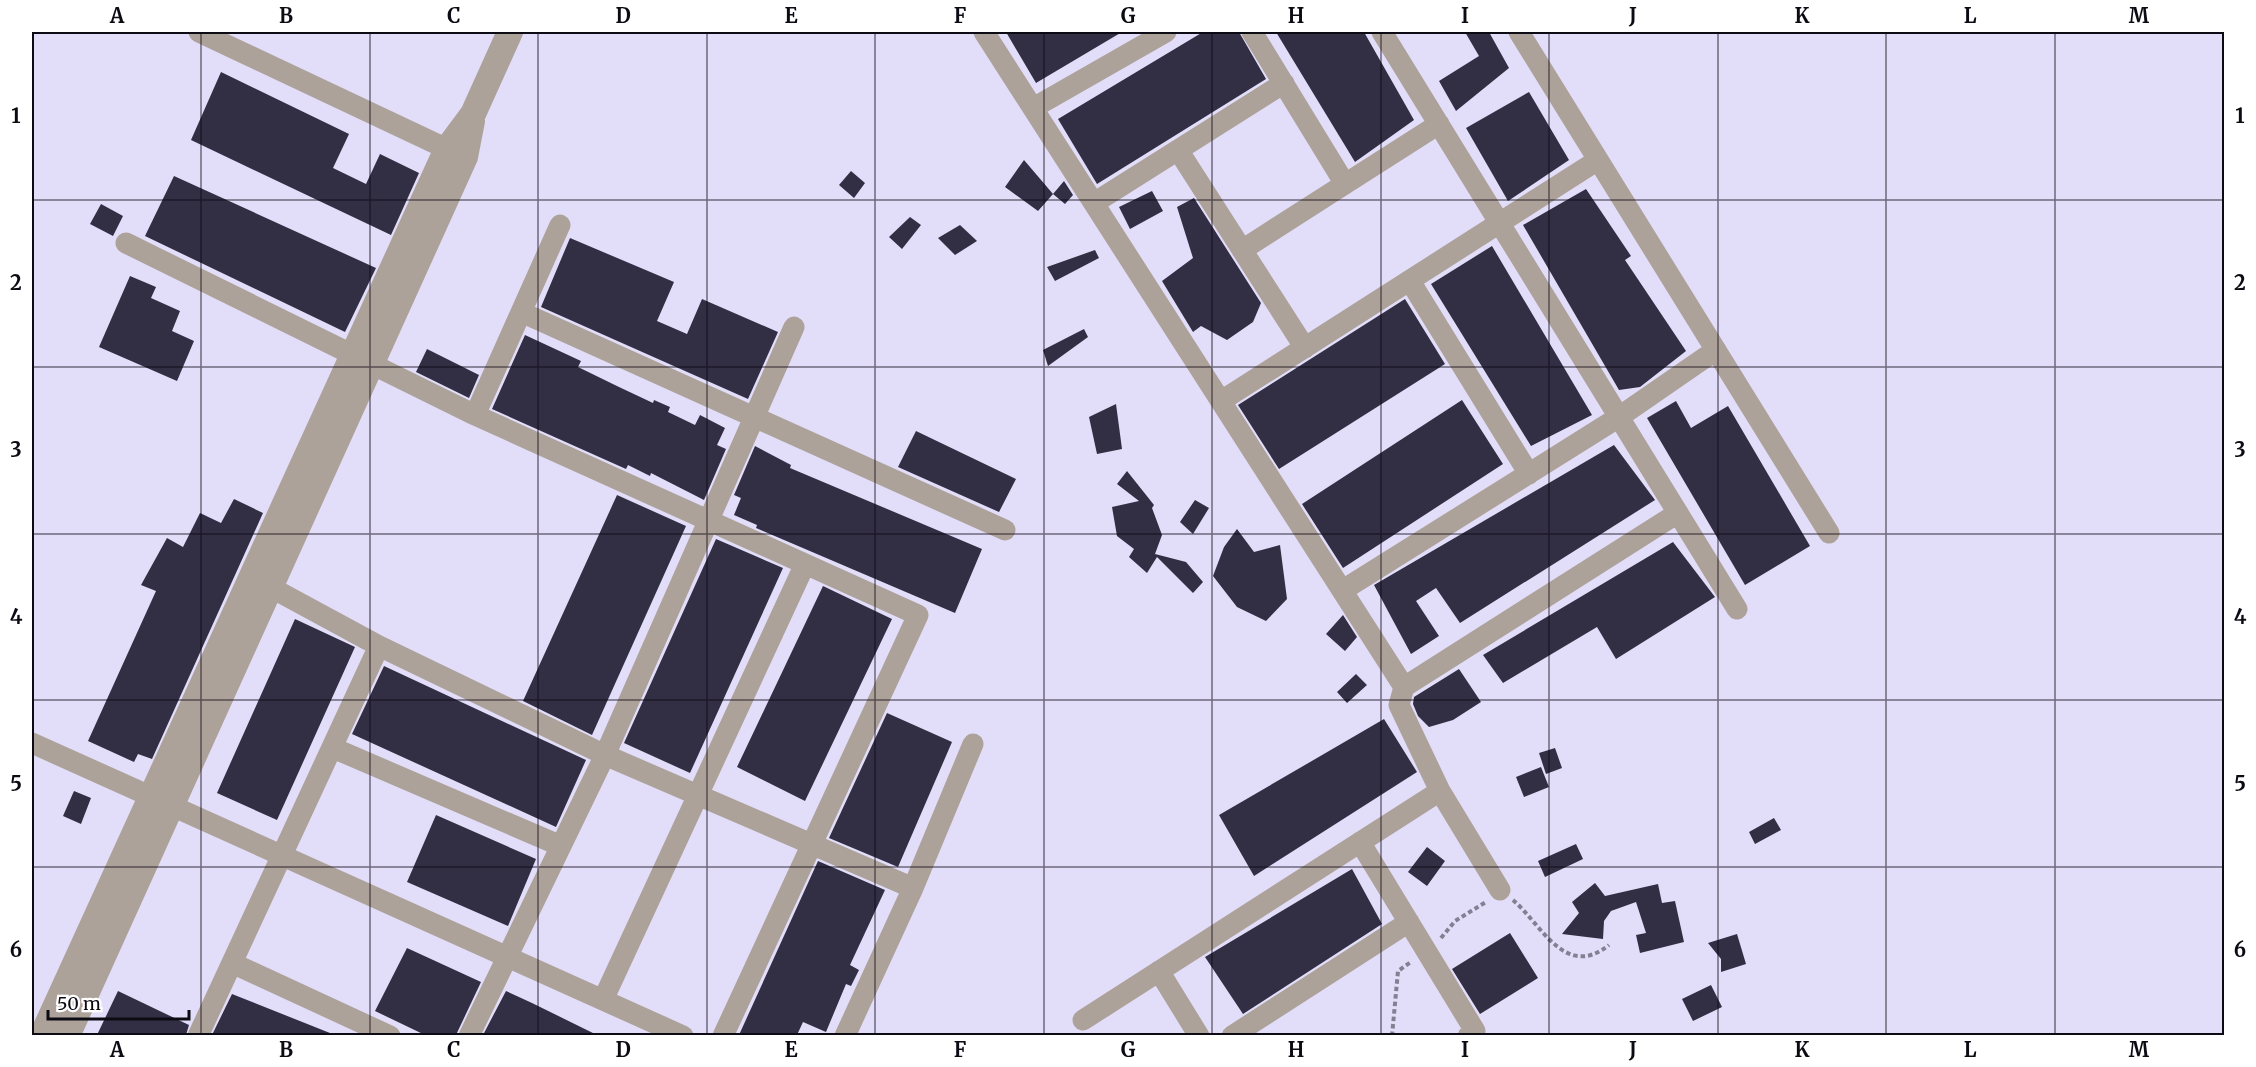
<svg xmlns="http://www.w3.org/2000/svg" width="2256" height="1067" viewBox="0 0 2256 1067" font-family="Merriweather,serif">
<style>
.building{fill:#322e44}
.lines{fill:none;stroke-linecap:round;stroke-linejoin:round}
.path{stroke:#838094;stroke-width:4;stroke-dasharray:4.5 3;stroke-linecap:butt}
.minor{stroke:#ada29a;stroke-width:21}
.tertiary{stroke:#ada29a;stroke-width:26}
.grid{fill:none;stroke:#0c0a13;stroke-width:1.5;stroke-opacity:0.55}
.neatline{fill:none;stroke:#0c0a13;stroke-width:2}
.grid-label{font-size:20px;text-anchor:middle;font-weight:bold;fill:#0c0a13}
</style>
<rect width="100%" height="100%" fill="#e2defa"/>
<path class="building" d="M1006,32H1122L1036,83Z
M1203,32H1239L1266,79L1097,184L1058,119Z
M1276,32H1364L1414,120L1355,162Z
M1465,32H1489L1509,68L1456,111L1439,81L1479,56Z
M221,72L349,134L333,168L366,184L380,154L419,173L391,235L191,140Z
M1529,92L1569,160L1508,201L1466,128Z
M1024,160L1053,194L1038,211L1005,187Z
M851,171L865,183L854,198L839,185Z
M174,176L376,268L345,332L145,236Z
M1064,181L1073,195L1065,204L1053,194Z
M1586,189L1631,256L1625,260L1686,351L1640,387L1619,390L1523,225Z
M1152,191L1163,211L1130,229L1119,207Z
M1194,198L1261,303L1253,322L1227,340L1201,326L1193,332L1162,281L1193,258L1177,207Z
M101,204L123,216L113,236L90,224Z
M910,217L921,225L902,249L889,237Z
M960,225L977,241L955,255L938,238Z
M570,238L674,282L657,321L687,334L702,299L778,332L748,399L541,307Z
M1492,246L1592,415L1531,446L1431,284Z
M1095,250L1099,258L1055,281L1047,267Z
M130,276L156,287L151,298L180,311L172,331L194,341L177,381L99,347Z
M1405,299L1445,364L1279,469L1238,405Z
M1084,329L1088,337L1048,366L1043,350Z
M525,335L581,361L578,367L619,387L653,403L654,400L670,407L668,412L695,425L700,415L725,428L717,445L726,449L704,500L651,473L650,476L628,465L626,469L492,409Z
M427,349L479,375L469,398L416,372Z
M1462,400L1503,464L1343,568L1302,504Z
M1676,401L1691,428L1728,406L1810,546L1745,585L1647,418Z
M1116,404L1122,449L1097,454L1089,417Z
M916,431L1016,479L999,512L898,467Z
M1614,445L1655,500L1460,623L1436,588L1416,601L1439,636L1411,654L1374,585Z
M755,446L791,465L790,468L982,549L955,613L763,531L756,528L757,525L734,515L741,498L734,495Z
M1127,471L1154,505L1152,508L1162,535L1155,554L1186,562L1203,582L1193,593L1157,557L1147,573L1129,557L1134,549L1117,536L1112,507L1139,501L1117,484Z
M617,495L686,526L592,735L523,701Z
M234,499L263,513L152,759L138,754L134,762L88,741L156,591L141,585L167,538L183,547L200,513L221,523Z
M1195,500L1209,508L1193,534L1180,522Z
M1237,529L1254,552L1280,545L1287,599L1266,621L1237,607L1213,576L1224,547Z
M716,539L783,568L690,773L624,743Z
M1673,542L1715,597L1616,659L1597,627L1503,683L1483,655Z
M823,586L892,619L805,801L737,767Z
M1343,615L1357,637L1345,651L1326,634Z
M295,619L355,647L277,820L217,793Z
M384,666L586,760L556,827L352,734Z
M1459,669L1481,702L1453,720L1429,727L1418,716L1413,704L1414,697Z
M1356,674L1367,685L1347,703L1337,692Z
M887,713L952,742L898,867L829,838Z
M1384,719L1417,772L1254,876L1219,815Z
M1555,748L1562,768L1546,774L1539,753Z
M1541,767L1549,787L1524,797L1516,777Z
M74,791L91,798L81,824L63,816Z
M436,815L536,859L508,926L407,882Z
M1774,818L1781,830L1755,844L1749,832Z
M1576,844L1583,859L1545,877L1538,861Z
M1427,847L1445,861L1427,886L1408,872Z
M818,861L885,890L850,965L859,970L851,986L846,984L826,1032L803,1022L797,1035H739Z
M1352,869L1382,924L1243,1014L1205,957Z
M1595,883L1605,896L1658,884L1662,903L1675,901L1684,942L1640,953L1636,935L1646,933L1636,902L1611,911L1604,921L1603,939L1562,934L1579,913L1572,902Z
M1510,933L1538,978L1480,1014L1452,969Z
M1737,934L1746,964L1721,972V959L1708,943Z
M407,948L481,982L456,1035H425L375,1011Z
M1711,985L1722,1007L1693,1021L1682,999Z
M118,991L189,1025L186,1035H97Z
M506,991L532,1003L597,1035H483Z
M232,994L335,1035H212Z"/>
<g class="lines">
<path class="path" d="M1513,900C1542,925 1565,980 1609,945
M1441,938L1455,921L1486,902
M1392,1036L1398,971L1411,962"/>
<path class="minor" d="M199,32L462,156
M984,32L1404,687
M1252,32L1345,184L1439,124
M1382,32L1737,609
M1519,32L1829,533
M1033,108L1166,32
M1178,150L1305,348
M1094,203L1284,83
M126,243L475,415L918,615L723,1036
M1242,250L1345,184
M1410,281L1529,474
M521,312L1005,530
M794,327L605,755L913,888
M1221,401L1598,160
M475,415L560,225
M257,580L379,646L605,755L469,1036
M1343,590L1619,417L1716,350
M32,743L683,1036
M333,748L561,846
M1360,842L1475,1031L1468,1036
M1500,890L1440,791L1399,705L1404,687L1678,513
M232,963L390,1036
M1159,971L1199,1036
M603,1000L805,564
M1083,1020L1440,791
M198,1036L379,646
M845,1036L913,888L973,744
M1232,1036L1409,922"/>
<path class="tertiary" d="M42,1036L447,149L473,114L510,32
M67,1036L465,157L472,121"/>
</g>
<path class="grid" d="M201,32V1036M370,32V1036M538,32V1036M707,32V1036M875,32V1036M1044,32V1036M1212,32V1036M1381,32V1036M1549,32V1036M1718,32V1036M1886,32V1036M2055,32V1036M32,200H2224M32,367H2224M32,534H2224M32,700H2224M32,867H2224"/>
<rect width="2256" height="1067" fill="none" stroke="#ffffff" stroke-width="66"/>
<path d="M48 1010v9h141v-9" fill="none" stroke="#0c0a13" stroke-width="3"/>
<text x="57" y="1010" font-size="18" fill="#0c0a13" stroke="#ffffff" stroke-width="4.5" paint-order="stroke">50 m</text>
<rect x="33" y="33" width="2190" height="1001" class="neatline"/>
<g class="grid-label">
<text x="117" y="23">A</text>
<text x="286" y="23">B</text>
<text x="454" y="23">C</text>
<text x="623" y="23">D</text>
<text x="791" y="23">E</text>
<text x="960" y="23">F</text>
<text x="1128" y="23">G</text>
<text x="1296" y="23">H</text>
<text x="1465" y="23">I</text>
<text x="1633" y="23">J</text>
<text x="1802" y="23">K</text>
<text x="1970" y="23">L</text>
<text x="2139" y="23">M</text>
<text x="16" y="123">1</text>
<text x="2240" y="123">1</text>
<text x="16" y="290">2</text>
<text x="2240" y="290">2</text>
<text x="16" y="457">3</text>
<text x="2240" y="457">3</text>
<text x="16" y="624">4</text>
<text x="2240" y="624">4</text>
<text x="16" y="791">5</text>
<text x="2240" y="791">5</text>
<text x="16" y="957">6</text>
<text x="2240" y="957">6</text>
<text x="117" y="1057">A</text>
<text x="286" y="1057">B</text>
<text x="454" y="1057">C</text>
<text x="623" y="1057">D</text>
<text x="791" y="1057">E</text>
<text x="960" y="1057">F</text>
<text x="1128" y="1057">G</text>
<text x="1296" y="1057">H</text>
<text x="1465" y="1057">I</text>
<text x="1633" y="1057">J</text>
<text x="1802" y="1057">K</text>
<text x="1970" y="1057">L</text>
<text x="2139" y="1057">M</text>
</g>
</svg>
